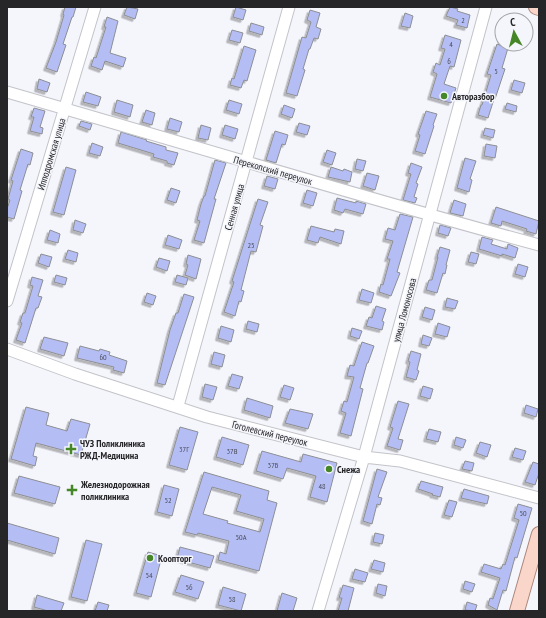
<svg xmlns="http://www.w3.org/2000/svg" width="546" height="618" viewBox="0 0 546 618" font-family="'PT Sans Narrow',sans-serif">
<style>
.building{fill:#b4bef5;stroke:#8d8e92;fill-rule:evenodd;filter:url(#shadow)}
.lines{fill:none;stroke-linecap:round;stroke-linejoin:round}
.minor-casing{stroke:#c3c4c9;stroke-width:13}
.major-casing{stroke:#ad867a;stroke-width:16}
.minor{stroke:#fff;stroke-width:11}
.major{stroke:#fad6ca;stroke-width:14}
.poi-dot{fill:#458627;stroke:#f5f6fc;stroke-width:1.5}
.labels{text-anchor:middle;stroke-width:3;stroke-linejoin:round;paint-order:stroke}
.number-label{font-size:8px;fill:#4a4c5b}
.poi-label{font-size:10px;font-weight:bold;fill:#262628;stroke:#f5f6fc;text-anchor:start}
.street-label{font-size:10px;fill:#262628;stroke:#f5f6fc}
</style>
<defs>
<filter id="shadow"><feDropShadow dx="-2.5" dy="2.5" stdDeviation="0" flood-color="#0004"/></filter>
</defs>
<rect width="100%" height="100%" fill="#f5f6fc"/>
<path class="building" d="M65,7H76L73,17H72L63,44L66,45L57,72L46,68L56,42L64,15L63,14Z
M127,7L138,9L135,19L124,15Z
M236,7L246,10L243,20L233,17Z
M450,7L458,9L457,11L470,15L467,28L456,25L458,20L446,16Z
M310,10L320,13L316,27L321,29L318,39L314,38L310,49H309L303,69L305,70L297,96L286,93L302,37L306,38L311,22L307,20Z
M405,13L413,16L410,28L401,26Z
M107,17L118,21L110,53L126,58L123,67L105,61L102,70L91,66L94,57L96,58L106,27H104Z
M251,23L264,27L262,35L249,31Z
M232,30L243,33L240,43L229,40Z
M445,35L461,40L454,67L450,66L444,84L456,88L451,103L430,97L437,74L433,72L436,63L440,65L445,49L441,48Z
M497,44L508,48L502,68L505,69L495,99H494L488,118L478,115L481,105H482L491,75L487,74Z
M244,46L256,50L247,81L244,80L241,88L230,85L232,78L234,79Z
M39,79L50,83L47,92L37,89Z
M514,80L525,83L522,93L511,90Z
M86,92L101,97L98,106L83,102Z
M117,100L133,105L130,117L114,112Z
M229,100L242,104L239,114L226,110Z
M507,103L517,106L516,112L505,109Z
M284,105L295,109L292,118L281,114Z
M34,108L45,111L40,127L43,128L42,134L30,131L34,117H31Z
M146,110L155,113L152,125L142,122Z
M426,111L437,114L433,125L434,126L425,154L415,151L420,135L418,134Z
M170,118L182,122L179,132L167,129Z
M81,121L92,124L90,130L79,126Z
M299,123L310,126L307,135L296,132Z
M201,125L211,128L208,140L198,138Z
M225,125L238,129L235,139L222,135Z
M485,128L495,130L493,138L483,135Z
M275,131L288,135L285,145L282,144L276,163L266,160Z
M121,132L147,140L146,141L166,147V150L178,153L174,165L167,163V161L153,157L154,154L118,143Z
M92,143L103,147L100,156L89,153Z
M486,144L497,146L495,158L484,156Z
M21,149L33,153L30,165L28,164L20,190L22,191L14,219L7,217V209L10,200L8,199L13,181L11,180Z
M327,150L336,153L332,165L323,162Z
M465,158L476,161L470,179L472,180L469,192L457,188Z
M357,159L366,161L363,171L355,169Z
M215,160L226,163L214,199H216L204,243L194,240L200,221L197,220L201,204L204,196H205Z
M411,163L422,167L416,183L418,184L414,197L417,198L415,203L403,200L411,174L408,173Z
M66,167L76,170L64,215L53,212Z
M331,167L343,171L344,169L352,172L350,182L328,177Z
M367,173L379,176L375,190L363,186Z
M267,176L278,179L275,189L264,186Z
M171,188L180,191L176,203L167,200Z
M307,190L317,193L313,206L303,203Z
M337,198L356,203V201L366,204L363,214L345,209L343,213L334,210Z
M258,199L268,202L260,225L263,226L256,252L251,251L241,290L244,291L241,302L239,301L235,316L224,312L234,282L232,281Z
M454,200L466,204L463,216L450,213Z
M496,207L539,221L536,234L526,231L527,229L502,221L501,226L491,223Z
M400,214L413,217L397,272L400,273L391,296L379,292L381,284L383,285L390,259H387L393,241L385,239L388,228L395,230Z
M75,220L86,224L83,233L73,230Z
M440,225L451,228L448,236L438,233Z
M311,226L334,232L335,229L344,231L341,244L320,237L318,243L307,240Z
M50,230L60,234L58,243L47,240Z
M168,235L182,240L179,249L165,245Z
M482,237L493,240L491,244L507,249L508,244L518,248L515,258L502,254V256L479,249Z
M440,247L450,250L446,265H447L445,274L443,273L437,293L426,290L429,280H432L438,257H437Z
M68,250L78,253L76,262L65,259Z
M471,252L479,254L476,264L468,262Z
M41,254L52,257L49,267L38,263Z
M188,255L201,259L196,279L185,275L188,265L186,264Z
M159,258L170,261L167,271L156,267Z
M518,264L528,267L525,277L515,274Z
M56,275L67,278L65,285L54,282Z
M177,275L188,278L186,285L175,282Z
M32,277L43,280L38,296L42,297L38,308H36L25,343L16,340L22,323L20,322L23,313H25L33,286L30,285Z
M362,289L374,293L371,303L359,300Z
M147,293L156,296L153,305L144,302Z
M184,294L194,297L165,385L157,383L170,330L176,313H178Z
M447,298L458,301L455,309L445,307Z
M376,306L386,309L382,321L384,322L382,330L366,326L369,317L372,318Z
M425,307L435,310L432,320L422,317Z
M248,321L259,324L257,332L246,329Z
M438,323L450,327L447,337L435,334Z
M221,326L234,330L231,342L218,338Z
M352,328L362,331L359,339L350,336Z
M423,335L432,338L429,346L421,344Z
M44,337L68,343L64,356L40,349Z
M362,342L374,346L368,363H367L360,388L363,389L351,436L340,433L346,413L341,411L344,401L347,402L354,377L347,376L350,365L354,366Z
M80,346L99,351L100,349L110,352L109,355L127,361L124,373L113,370L114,367L77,358Z
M411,351L421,354L417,370L419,371L416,380L406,377L410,362L408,361Z
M214,352L225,355L222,367L211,364Z
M232,374L243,377L239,389L228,386Z
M205,384L217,387L213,400L202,397Z
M284,385L294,388L290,400L280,397Z
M423,386L433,389L430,399L420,396Z
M247,398L273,406L270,418L244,410Z
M398,401L409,404L398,439L403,440L400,450L387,446L393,428L390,427Z
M526,405L538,409L536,417L524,413Z
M26,407L49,413L46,425L67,431L71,419L90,424L81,455L36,443L33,456L37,457L35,466L11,459Z
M290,409L313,414L308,429L285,423Z
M180,427L198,432L187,470L169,465Z
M429,429L441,432L438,442L426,439Z
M222,437L249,445L243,465L216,457Z
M456,437L466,440L463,448L454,445Z
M480,442L491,445L487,457L476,453Z
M515,448L526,451L523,460L512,457Z
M262,451L301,462L303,454L337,463L327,502L310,497L316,476L287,468L283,479L256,471Z
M465,461L474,463L472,471L462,469Z
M533,462L539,464V473L535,485L525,482Z
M377,469L387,472L378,497L382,498L380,505L377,504L372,524L363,521Z
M204,472L269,491L267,500L277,503L259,571L218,560L220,552L226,554L229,541L198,533L197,535L185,532ZM212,487L241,495L236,511L264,519L260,532L227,523L228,521L203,514Z
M19,476L60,487L55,504L14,493Z
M421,481L443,487L440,497L432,495L433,494L418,489Z
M164,485L179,489L172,516L157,512Z
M464,489L489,496L487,504L461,498Z
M449,500L457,502L452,517L444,515Z
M518,504L532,508L517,558L515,557L506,591L503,590L497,610L488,605L490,598L493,599L500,578L481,572L484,564L501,569L503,564L505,565L519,520L514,518Z
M7,523L59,538L55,554L7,540Z
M375,533L384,535L382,544L373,542Z
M86,540L102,544L87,601L71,597Z
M180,547L214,556L210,568L177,559Z
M148,552L162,556L151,597L136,593Z
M374,560L385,563L383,572L371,569Z
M355,569L368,573L365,582L352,579Z
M181,575L204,582L198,599L175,592Z
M465,581L475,584L472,592L463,589Z
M378,584L387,586L385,596L376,593Z
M343,585L354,588L348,611H338L342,598H339Z
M223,587L246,594L241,611L218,605Z
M282,593L297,598L293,611H277Z
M37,595L64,603L61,611H48L34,607Z
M98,602L109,605L107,611H95Z
M467,602L477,605L475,611L465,610Z"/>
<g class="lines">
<g class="minor-casing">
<path id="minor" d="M7,92C184,143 361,197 539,245
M7,301L95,7
M7,349L75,374L207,417L364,457L400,461L539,498
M178,406L289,7
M318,611L364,457L486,7"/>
</g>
<g class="major-casing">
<path id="major" d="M536,7L539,8
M517,611L539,534"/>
</g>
<use href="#minor" class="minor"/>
<use href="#major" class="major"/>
</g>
<g class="poi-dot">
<circle cx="444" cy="96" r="4"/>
<path d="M69 443h4v4h4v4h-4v4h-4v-4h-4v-4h4z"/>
<circle cx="329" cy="469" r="4"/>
<path d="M70 484h4v4h4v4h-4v4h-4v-4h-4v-4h4z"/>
<circle cx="150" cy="558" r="4"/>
</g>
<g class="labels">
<g class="number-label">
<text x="463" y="23">2</text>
<text x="451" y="47">4</text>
<text x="449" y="64">6</text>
<text x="496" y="74">5</text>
<text x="251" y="248">25</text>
<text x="103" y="360">60</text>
<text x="184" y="452">37Г</text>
<text x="232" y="454">37В</text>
<text x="273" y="468">37Б</text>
<text x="322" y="489">48</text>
<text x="168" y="503">52</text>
<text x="523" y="516">50</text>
<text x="241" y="540">50А</text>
<text x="149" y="578">54</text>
<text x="189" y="590">56</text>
<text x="232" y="602">58</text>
</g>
<g class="poi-label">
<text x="452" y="100">Авторазбор</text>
<text x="80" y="447">ЧУЗ Поликлиника<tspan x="80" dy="12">РЖД-Медицина</tspan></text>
<text x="337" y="473">Снежа</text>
<text x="81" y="488">Железнодорожная<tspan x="81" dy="12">поликлиника</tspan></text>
<text x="158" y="562">Коопторг</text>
</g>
<g class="street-label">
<text transform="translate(51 154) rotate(-73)" y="4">Ипподромская улица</text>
<text transform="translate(273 170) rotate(16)" y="4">Перекопский переулок</text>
<text transform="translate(234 207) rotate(-74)" y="4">Сенная улица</text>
<text transform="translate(404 310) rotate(-75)" y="4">улица Ломоносова</text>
<text transform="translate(270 433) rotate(14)" y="4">Гоголевский переулок</text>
</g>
</g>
<rect width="546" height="618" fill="none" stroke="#262628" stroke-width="16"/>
<g transform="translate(514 32) rotate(353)"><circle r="19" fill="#f5f6fc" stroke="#a2a3a7"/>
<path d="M0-3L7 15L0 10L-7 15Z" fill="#458627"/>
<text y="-6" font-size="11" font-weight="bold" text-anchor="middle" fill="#262628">С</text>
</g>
</svg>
